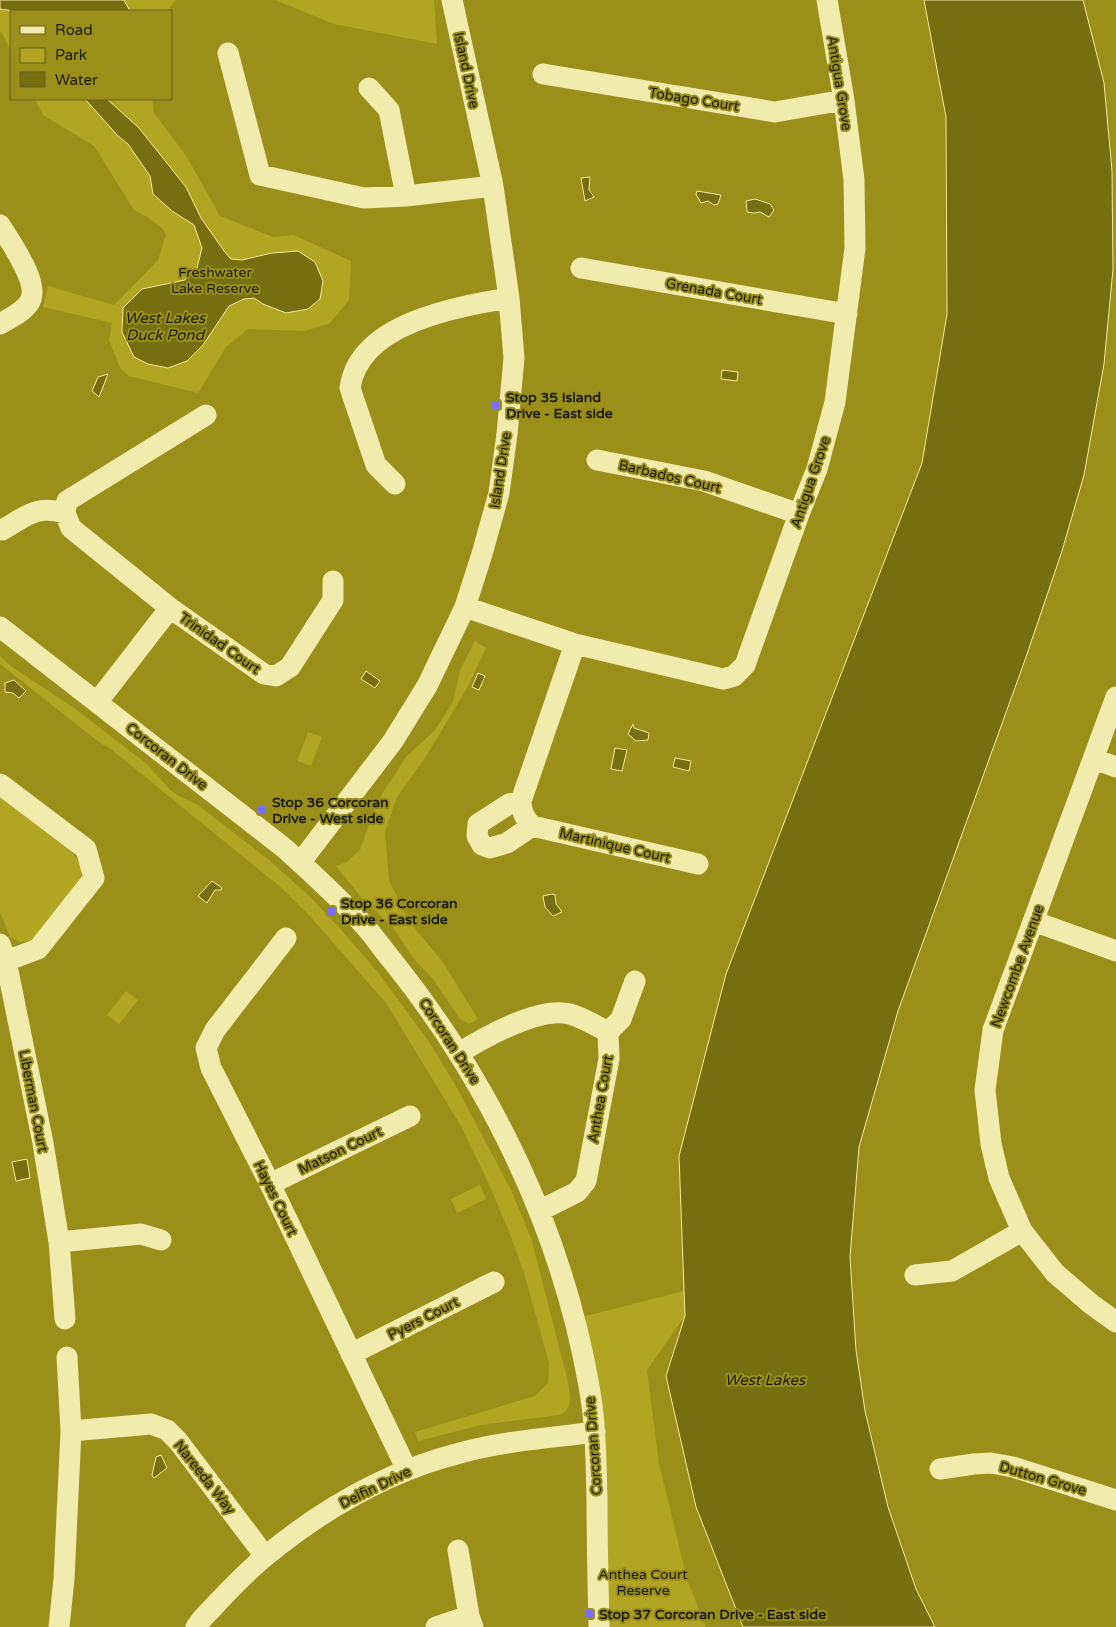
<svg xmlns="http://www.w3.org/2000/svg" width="1116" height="1627" viewBox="0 0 1116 1627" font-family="'Varela Round',sans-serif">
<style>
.green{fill:#b2a522}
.water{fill:#766f10;stroke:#f3eaa1}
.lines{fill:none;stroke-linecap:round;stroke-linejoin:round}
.minor{stroke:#f1ebae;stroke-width:21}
.poi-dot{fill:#786eff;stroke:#998f19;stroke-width:2}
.labels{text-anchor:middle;stroke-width:4;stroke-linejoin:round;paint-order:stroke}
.street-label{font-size:14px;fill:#1d1d1d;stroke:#998f19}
.park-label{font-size:14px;fill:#1d1d1b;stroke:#998f19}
.poi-label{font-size:14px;font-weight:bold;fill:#1d1d1d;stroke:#998f19;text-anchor:start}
.water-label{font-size:15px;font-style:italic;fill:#1d1c19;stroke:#998f19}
</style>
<rect width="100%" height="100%" fill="#998f19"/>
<path class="green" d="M0,0H175L168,11H11V51L2,33L0,32Z
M275,0H434L437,44L334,24Z
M35,99H152L154,113L187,157L220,216L273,237L294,235L351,261L349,300L330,323L305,331L248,329L226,347L198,393L129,376L120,368L109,340L112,323L43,307L48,286L114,305L158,260L166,234L162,228L147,217L134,210L94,146L43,115Z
M475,641L486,648L467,688L427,755L397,797L385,832L389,880L408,920L442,961L478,1019L469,1024L460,1019L433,979L414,959L392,926L364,901L336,866L347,862L360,850L377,802L406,757L435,730L453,702L460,670Z
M0,656L12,667L74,708L147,764L169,789L179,796L198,805L269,860L309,896L335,923L377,971L427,1039L455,1084L511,1190L531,1238L567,1377C569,1391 576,1409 559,1415L481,1425L418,1441L415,1432L535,1396L548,1383L549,1363L524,1273L512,1239L488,1182L461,1126L386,1003L309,915L284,890L112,750L100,743L0,664Z
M308,732L322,737L311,766L297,761Z
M0,797L7,798C22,810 78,851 82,867C83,870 81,875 80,878L37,936L30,941L19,942L10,937L0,911Z
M126,991L138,1000L119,1024L107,1015Z
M480,1185L486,1199L457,1213L451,1199Z
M684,1291L685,1316L647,1370L659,1464L688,1582L706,1627H599L595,1432L574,1319Z"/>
<path class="water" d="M0,0H124L130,11H14L0,9Z
M924,0H1083L1104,83L1112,171L1113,269L1104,364L1084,475L1062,551L1025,660L898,1011L859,1147L850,1257L856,1350L865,1411L888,1507L916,1589L935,1627H743L696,1507L666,1376L685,1316L679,1156L726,974L922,463L947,314L946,117Z
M85,99H107L139,128L186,187L201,218L224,251L231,259L242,260L272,253L298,251L315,262L323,281L320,299L308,309L286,313L263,304L254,298L244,299L229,306L203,345L187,361L168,368L148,364L134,357L122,332L123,308L142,289L185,280L197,268L202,248L194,225L172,211L153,194L150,176L128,144L118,136Z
M590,177L589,190L594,197L585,201L581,178Z
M697,191L721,195L718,204L714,205L708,201L701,203L696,194Z
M755,199L770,204L774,210L769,217L760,212L754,213L747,212L746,201Z
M722,370L738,372L737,381L721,379Z
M108,374L99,397L92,391L98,377Z
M366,671L380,681L375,688L361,679Z
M478,673L485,676L479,690L472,687Z
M14,680L26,691L19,698L13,693L5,692V683Z
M633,724L634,728L649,733L648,740L636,741L628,734Z
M615,748L627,750L622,771L611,769Z
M675,758L691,761L689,771L673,767Z
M212,881L222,888L221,890H215L207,903L198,896Z
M552,894L555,895L556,904L562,912L553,916L545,907L543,896Z
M27,1159L30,1178L16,1181L12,1162Z
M161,1455L167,1468L154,1478L152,1475L156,1457Z"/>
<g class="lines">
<path class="minor" d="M228,53L260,175L364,198L406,196L493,186
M543,74L775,112L844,100
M369,88L389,110L406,196
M0,225C10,242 42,285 29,303C22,313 10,318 0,324
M581,268L847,314
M597,460L704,481L799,514
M395,484L376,465L350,388C359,323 456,307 509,298
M2,530C27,516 35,505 65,513
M465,607L575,644L723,679L734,676L745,665L799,514L817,469L835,402L855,248L854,180L844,100L827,0
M170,608L71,528L65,513L67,501L206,415
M0,627L283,847C311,872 339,898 365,926C375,938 385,952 395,964C492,1086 562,1232 589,1386C596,1424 596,1462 597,1500C597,1542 598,1585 599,1627
M575,644L521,801C521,811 524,818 532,826L698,864
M1116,697L993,1030L985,1090L991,1144L999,1178L1022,1231L1055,1273L1091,1304L1116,1322
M98,701L170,608L264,674L276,676L290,667L333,600V581
M1094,759L1116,767
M0,784L86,849L94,878L38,949L6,961
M521,801L509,804L478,824L477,836L482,845L490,848L507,843L532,826
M300,863L393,741L427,686L465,607L482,554L499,493L507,434L514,358L509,298L493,186L452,0
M1033,921L1116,951
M286,938L215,1030L206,1048L211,1068L270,1184L407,1470
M0,944L6,961L43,1143L59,1242L65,1319
M608,1032L621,1019L635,981
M459,1053C485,1037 540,1006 570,1014C584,1018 596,1026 608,1032L609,1059L586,1181L577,1192L539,1211
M270,1184L410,1116
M59,1242L141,1234L161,1240
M915,1275L952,1271L1022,1231
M351,1354L494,1282
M71,1431L151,1424L167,1430L178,1441L265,1556
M940,1469L974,1464L991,1463L1013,1467L1116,1500
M458,1550L469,1616
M59,1627L64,1579L71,1431L67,1357
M196,1627L202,1619C223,1597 244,1573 267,1555C323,1509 389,1471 460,1453C504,1441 550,1438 595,1432
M436,1627L469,1616L473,1627"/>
</g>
<g class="poi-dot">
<rect x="491" y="400" width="10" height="10" rx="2.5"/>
<rect x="257" y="805" width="10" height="10" rx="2.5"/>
<rect x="326" y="906" width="10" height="10" rx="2.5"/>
<rect x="584" y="1609" width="10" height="10" rx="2.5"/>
</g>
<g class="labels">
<g class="street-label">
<text transform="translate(467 70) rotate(78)" y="5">Island Drive</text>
<text transform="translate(840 83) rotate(81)" y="5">Antigua Grove</text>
<text transform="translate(694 99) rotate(9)" y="5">Tobago Court</text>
<text transform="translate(714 291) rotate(10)" y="5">Grenada Court</text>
<text transform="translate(500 470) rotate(-81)" y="5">Island Drive</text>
<text transform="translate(670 476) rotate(13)" y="5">Barbados Court</text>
<text transform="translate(810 482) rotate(-71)" y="5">Antigua Grove</text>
<text transform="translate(220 643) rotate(35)" y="5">Trinidad Court</text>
<text transform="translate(167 756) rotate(38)" y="5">Corcoran Drive</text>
<text transform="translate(615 845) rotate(13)" y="5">Martinique Court</text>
<text transform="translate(1017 966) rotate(-70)" y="5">Newcombe Avenue</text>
<text transform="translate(450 1041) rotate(57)" y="5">Corcoran Drive</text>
<text transform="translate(600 1099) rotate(-80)" y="5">Anthea Court</text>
<text transform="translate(34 1101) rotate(79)" y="5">Liberman Court</text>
<text transform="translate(340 1150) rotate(-26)" y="5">Matson Court</text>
<text transform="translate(276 1198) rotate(64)" y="5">Hayes Court</text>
<text transform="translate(423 1318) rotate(-27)" y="5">Pyers Court</text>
<text transform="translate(593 1446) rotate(-94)" y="5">Corcoran Drive</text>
<text transform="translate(205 1477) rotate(52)" y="5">Nareeda Way</text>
<text transform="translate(1043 1478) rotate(16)" y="5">Dutton Grove</text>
<text transform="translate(375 1487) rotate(-26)" y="5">Delfin Drive</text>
</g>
<g class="park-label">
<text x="215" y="277">Freshwater<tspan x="215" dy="16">Lake Reserve</tspan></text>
<text x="643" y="1579">Anthea Court<tspan x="643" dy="16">Reserve</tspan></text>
</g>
<g class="poi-label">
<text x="506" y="402">Stop 35 Island<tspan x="506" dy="16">Drive - East side</tspan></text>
<text x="272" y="807">Stop 36 Corcoran<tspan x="272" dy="16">Drive - West side</tspan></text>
<text x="341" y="908">Stop 36 Corcoran<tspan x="341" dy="16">Drive - East side</tspan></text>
<text x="599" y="1619">Stop 37 Corcoran Drive - East side</text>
</g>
<g class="water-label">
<text x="165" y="323">West Lakes<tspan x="165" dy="17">Duck Pond</tspan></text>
<text x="765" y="1385">West Lakes</text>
</g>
</g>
<rect x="10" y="10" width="162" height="90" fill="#998f19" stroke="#67611b"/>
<rect x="20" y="26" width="25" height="8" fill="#f1ebae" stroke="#67611b"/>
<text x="55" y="35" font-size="15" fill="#1d1d1d">Road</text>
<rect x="20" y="48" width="25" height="15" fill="#b2a522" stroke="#67611b"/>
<text x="55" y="60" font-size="15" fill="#1d1d1d">Park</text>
<rect x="20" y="72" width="25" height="15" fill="#766f10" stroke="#67611b"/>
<text x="55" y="85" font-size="15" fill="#1d1d1d">Water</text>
</svg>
